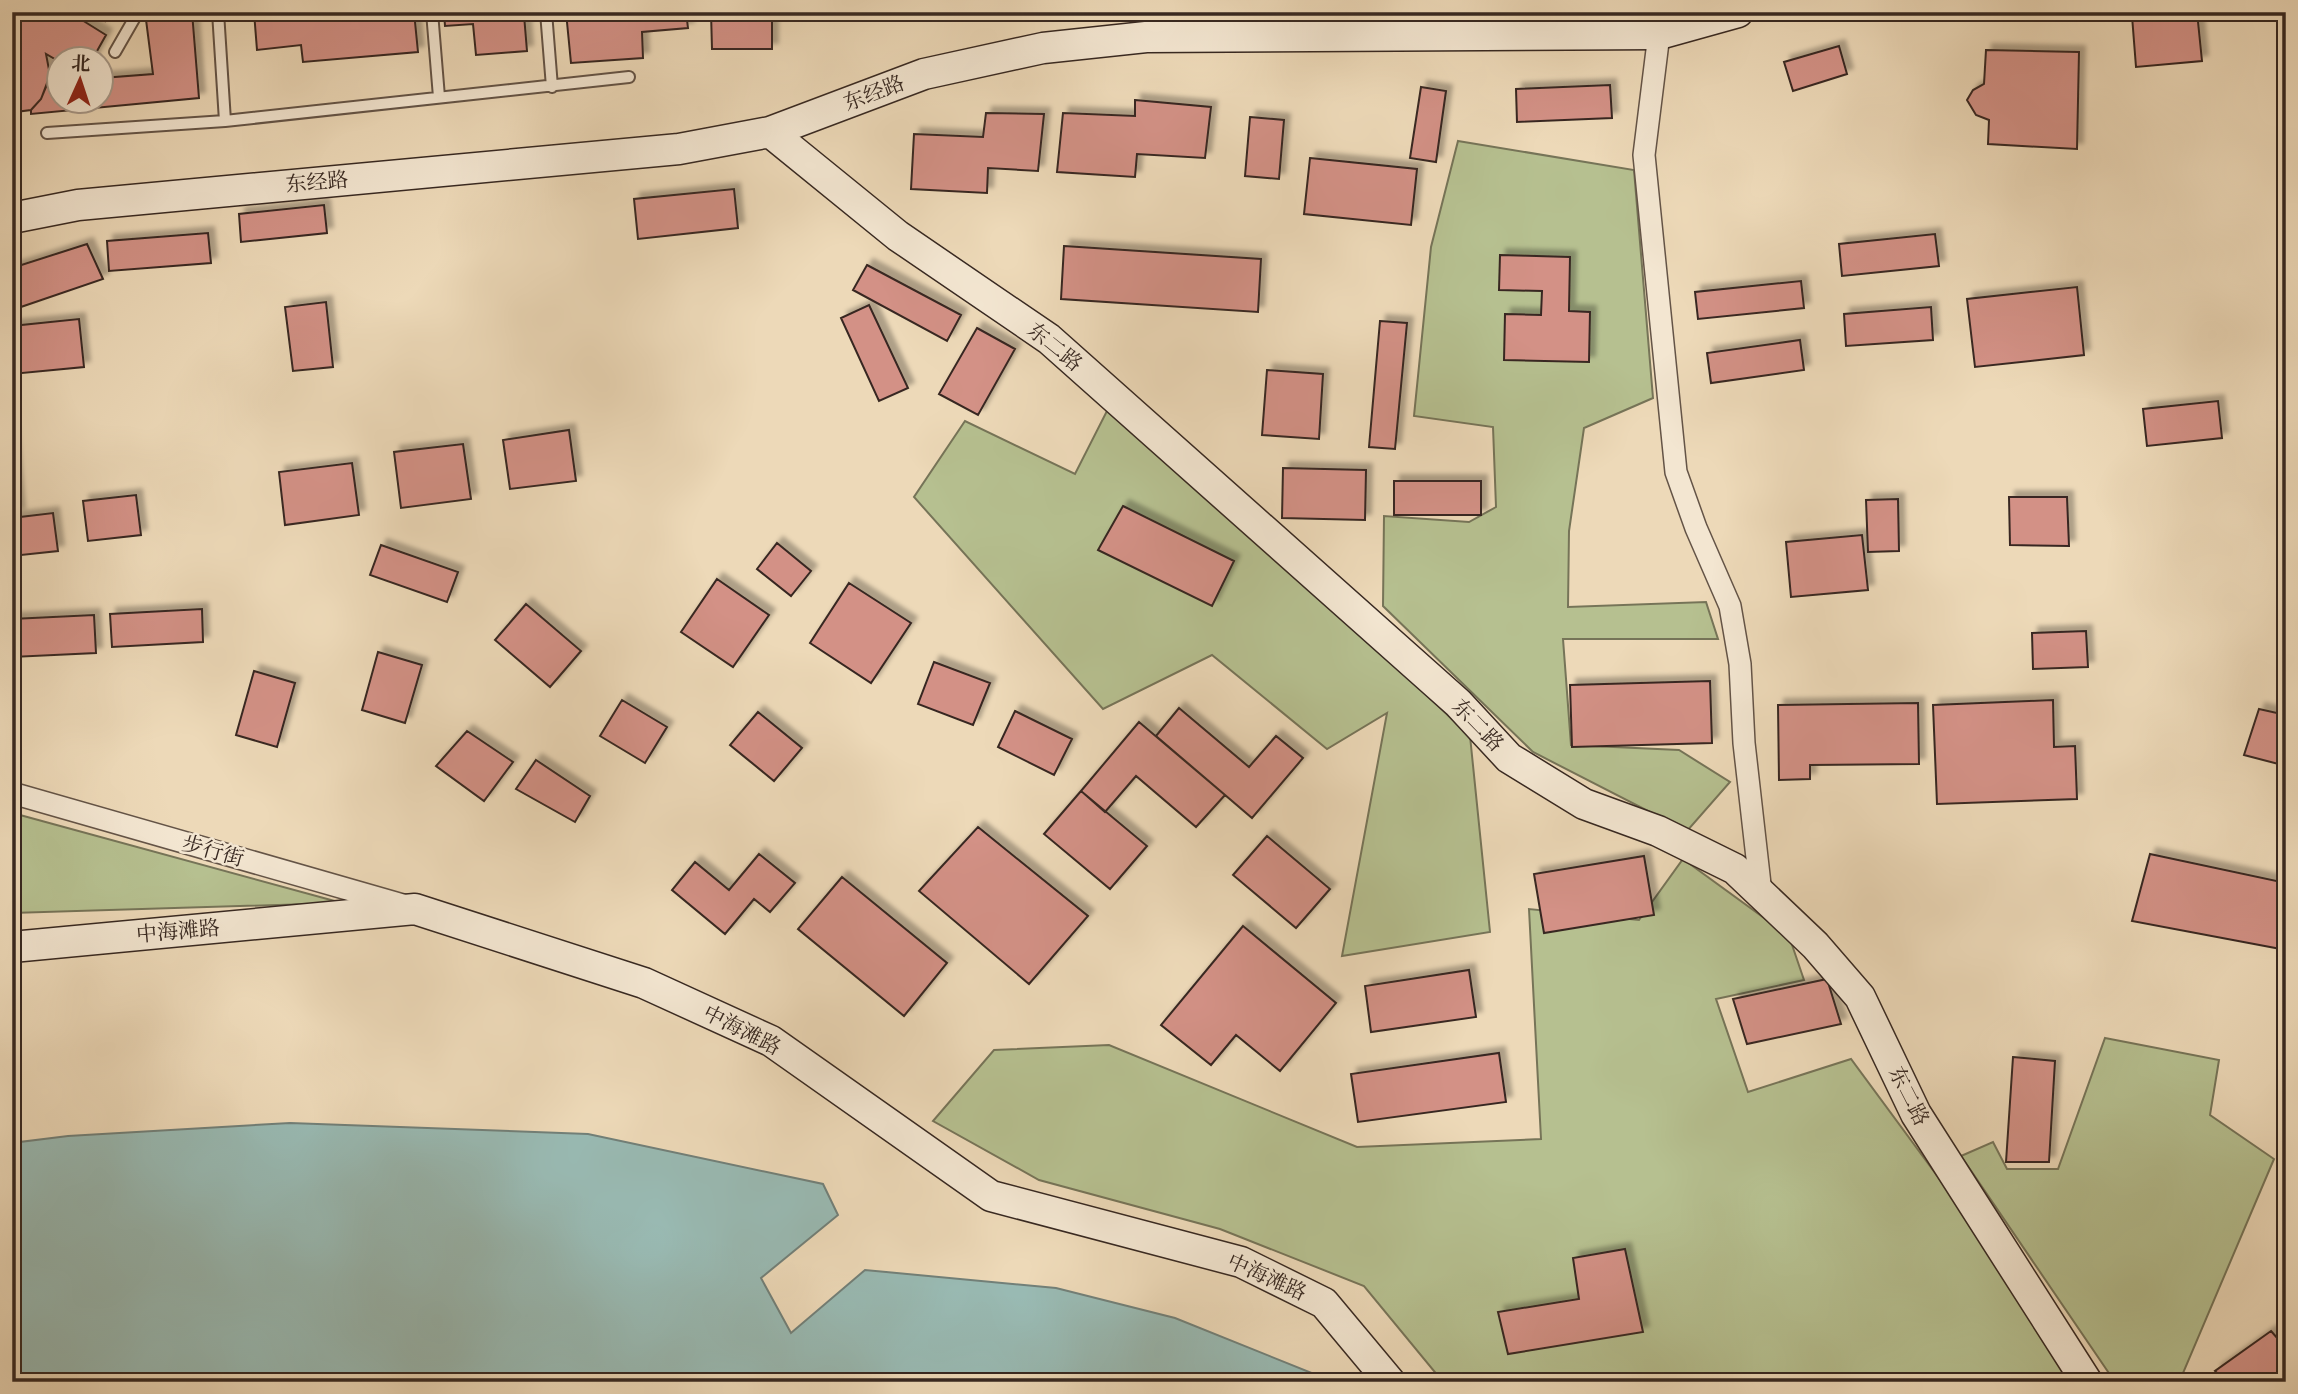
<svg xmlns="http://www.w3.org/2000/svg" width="2298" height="1394" viewBox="0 0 2298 1394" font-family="'IM FELL English','Noto Serif SC',serif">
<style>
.green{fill:#b6c090;stroke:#767458;stroke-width:2}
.water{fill:#99bab3;stroke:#728079;stroke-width:2}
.building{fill:#d39186;stroke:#372821;stroke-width:2;filter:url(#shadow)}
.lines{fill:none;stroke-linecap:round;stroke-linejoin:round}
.lane-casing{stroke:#645447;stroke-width:14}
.street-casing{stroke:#645447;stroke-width:24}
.secondary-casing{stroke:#372821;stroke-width:33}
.lane{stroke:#f3e6d1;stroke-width:10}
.street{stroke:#f3e6d1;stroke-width:21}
.secondary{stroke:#f3e6d1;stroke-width:30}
.labels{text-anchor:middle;stroke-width:5;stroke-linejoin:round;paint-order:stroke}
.street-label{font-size:21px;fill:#372821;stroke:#f3e6d1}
</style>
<defs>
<filter id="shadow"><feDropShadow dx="6" dy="-6" stdDeviation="2" flood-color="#0004"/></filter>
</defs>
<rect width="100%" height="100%" fill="#edd9b8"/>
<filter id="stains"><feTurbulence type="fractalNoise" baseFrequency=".00286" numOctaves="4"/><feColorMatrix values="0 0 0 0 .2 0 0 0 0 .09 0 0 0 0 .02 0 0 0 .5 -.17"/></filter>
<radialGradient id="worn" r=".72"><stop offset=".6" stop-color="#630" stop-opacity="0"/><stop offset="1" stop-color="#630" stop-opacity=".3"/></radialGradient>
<path class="green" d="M1458,141L1634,170L1653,398L1584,428L1569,531L1568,607L1706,602L1718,639H1563L1571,745L1679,750L1730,782L1687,831L1533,752L1383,606L1384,516L1469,522L1496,507L1493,427L1414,416L1431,247Z
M1111,403L1145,430L1470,736L1490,932L1342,956L1387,713L1327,749L1212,655L1103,709L914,497L965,421L1075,474Z
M20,815L342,903L12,913Z
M1683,859L1789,936L1804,980L1716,999L1748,1092L1851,1059L1969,1219L2076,1382H1443L1364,1286L1220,1229L1039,1180L933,1121L994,1050L1109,1045L1357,1147L1541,1139L1529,909L1639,920Z
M2105,1038L2219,1060L2210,1115L2274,1159L2183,1373L2185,1382H2115L1961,1156L1993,1142L2007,1169H2058Z"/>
<path class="water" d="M290,1123L588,1134L823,1184L838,1215L761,1278L791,1333L865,1270L1056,1288L1175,1318L1334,1382H12V1143L68,1136Z"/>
<path class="building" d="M12,12H69L106,35L92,60L60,62L46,54L50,75L41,99L31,110L15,112Z
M90,12H110L105,21Z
M145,12H192L199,98L31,114V110L41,99L48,82L60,81V102H102V78L153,74Z
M254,12H414L418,52L303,62L301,45L257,50Z
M444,12L524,15L527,51L476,55L473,24L445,26Z
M566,12H686L688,28L642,32L643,58L571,63Z
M711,12H772V49H712Z
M2172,12H2197L2202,61L2136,67L2132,16Z
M1839,46L1847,74L1793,91L1784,62Z
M1986,50L2079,52L2077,149L1988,144L1989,120L1976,115L1967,100L1973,90L1984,84Z
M1610,85L1612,118L1517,122L1516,89Z
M1421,87L1446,91L1436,162L1410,158Z
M1135,100L1211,107L1205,158L1137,154L1135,177L1057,172L1063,113L1135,116Z
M986,113L1044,114L1038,171L988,168L987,193L911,189L914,134L983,137Z
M1250,117L1284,120L1279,179L1245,176Z
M1310,158L1417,169L1411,225L1304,214Z
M734,189L738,228L638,239L634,199Z
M324,205L327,233L241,242L239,214Z
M208,233L211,263L109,271L107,241Z
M1935,234L1939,266L1842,276L1839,244Z
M87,244L103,279L12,310V268Z
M1064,246L1261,259L1258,312L1061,299Z
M1500,255L1570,257L1569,311L1590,312L1589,362L1504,360L1505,314L1541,315L1542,291L1499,290Z
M867,265L961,315L947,341L853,290Z
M1801,281L1804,308L1698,319L1695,292Z
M2077,287L2084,355L1975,367L1967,299Z
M326,302L333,367L293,371L285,307Z
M869,305L908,388L879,401L841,318Z
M1931,307L1933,340L1846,346L1844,314Z
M79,319L84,367L12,374V326Z
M1380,321L1407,323L1395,449L1369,447Z
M977,328L1015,349L978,415L939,394Z
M1800,340L1804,370L1711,383L1707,353Z
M1267,370L1323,374L1319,439L1262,435Z
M2218,401L2222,438L2147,446L2143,409Z
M569,430L576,481L510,489L503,440Z
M12,434L19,514H12Z
M463,444L471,499L401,508L394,452Z
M352,463L359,515L285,525L279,472Z
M1283,468L1366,470L1365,520L1282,518Z
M1394,481H1481V515H1394Z
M136,495L141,535L88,541L83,501Z
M2009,497H2067L2069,546L2010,545Z
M1898,499L1899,551L1868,552L1866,500Z
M1123,506L1234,561L1212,606L1098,550Z
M53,513L58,551L12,556V518Z
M1862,535L1868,590L1791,597L1786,542Z
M777,543L811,571L791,596L757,569Z
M381,545L458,572L447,602L370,575Z
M717,579L769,615L733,667L681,632Z
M849,583L911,623L871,683L810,643Z
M526,604L581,651L550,687L495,640Z
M202,609L203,642L112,647L110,614Z
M94,615L96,653L12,657V619Z
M2086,631L2088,667L2033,669L2032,633Z
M378,652L422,665L405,723L362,710Z
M934,662L990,683L973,725L918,704Z
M254,671L295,683L277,747L236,735Z
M1710,681L1712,743L1572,747L1570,685Z
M622,700L667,727L645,763L600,736Z
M2053,700L2054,747L2075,746L2077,799L1937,804L1933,705Z
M1918,703L1919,764L1810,765V779L1779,780L1778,705Z
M1179,708L1249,767L1276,736L1303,758L1252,818L1156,736Z
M2259,709L2286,715V766L2244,755Z
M1015,711L1072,739L1054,775L998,747Z
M758,712L802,748L774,781L730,745Z
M1139,722L1225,795L1196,827L1136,776L1105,812L1081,791Z
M467,731L513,762L484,801L436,766Z
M536,760L590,796L575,822L516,789Z
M1081,791L1147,846L1110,889L1044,834Z
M978,827L1088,916L1029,984L919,891Z
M1267,836L1330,889L1296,928L1233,875Z
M759,854L795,883L770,912L754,899L725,934L672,890L695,862L729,890Z
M2150,854L2286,883V950L2132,921Z
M1644,856L1654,915L1544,933L1534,874Z
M842,877L947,963L904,1016L798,929Z
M1243,926L1336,1003L1280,1071L1236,1035L1211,1065L1161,1025Z
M1469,970L1476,1017L1371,1032L1365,986Z
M1827,979L1841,1024L1747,1044L1733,999Z
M1499,1053L1506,1102L1358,1122L1351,1074Z
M2013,1057L2055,1061L2049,1162H2006Z
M1625,1249L1643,1332L1508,1354L1498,1312L1579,1299L1573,1258Z
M2271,1331L2286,1348V1382H2226L2215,1371Z"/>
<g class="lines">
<g class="lane-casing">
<path id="lane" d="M218,12L225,121
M432,12L439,97
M546,12L552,87
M115,52L138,12
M47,133L225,121L629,77"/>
</g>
<g class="street-casing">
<path id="street" d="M1658,12L1659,34L1644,155L1676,472L1696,528L1730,606L1740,664L1744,743L1761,893
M12,793L403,905"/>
</g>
<g class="secondary-casing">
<path id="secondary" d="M770,132L898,236L1049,339L1458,703L1509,758L1584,804L1658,831L1735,869L1815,945L1860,997L1916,1114L2087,1382
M12,218L78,205L679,149L770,132L924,74L1043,48L1146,37L1659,34L1738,12
M12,947L415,909L644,983L771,1041L991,1196L1241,1262L1324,1303L1390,1382"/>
</g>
<use href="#lane" class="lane"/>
<use href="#street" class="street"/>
<use href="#secondary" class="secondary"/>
</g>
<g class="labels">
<g class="street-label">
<text transform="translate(874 93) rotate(-21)" y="7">东经路</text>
<text transform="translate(317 182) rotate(-5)" y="7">东经路</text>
<text transform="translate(1055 347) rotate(39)" y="7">东二路</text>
<text transform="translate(1478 725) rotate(46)" y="7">东二路</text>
<text transform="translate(213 851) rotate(16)" y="7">步行街</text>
<text transform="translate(178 931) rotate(-5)" y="7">中海滩路</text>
<text transform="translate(742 1030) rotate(27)" y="7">中海滩路</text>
<text transform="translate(1909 1096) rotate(63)" y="7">东二路</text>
<text transform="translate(1267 1277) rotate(24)" y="7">中海滩路</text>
</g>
</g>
<rect width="2298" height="1394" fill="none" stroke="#edd9b8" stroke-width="42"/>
<rect x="14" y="14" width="2270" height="1366" fill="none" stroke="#372821" stroke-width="3.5"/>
<rect x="21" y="21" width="2256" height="1352" fill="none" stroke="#372821" stroke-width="2"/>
<g transform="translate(80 80) rotate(3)"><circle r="33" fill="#f3e6d1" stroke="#a89a8b" stroke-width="2"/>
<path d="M0-5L12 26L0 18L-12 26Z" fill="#8f2418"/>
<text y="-10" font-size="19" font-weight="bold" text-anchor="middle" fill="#372821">北</text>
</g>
<rect width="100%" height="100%" filter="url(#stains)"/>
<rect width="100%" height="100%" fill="url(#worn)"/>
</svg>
